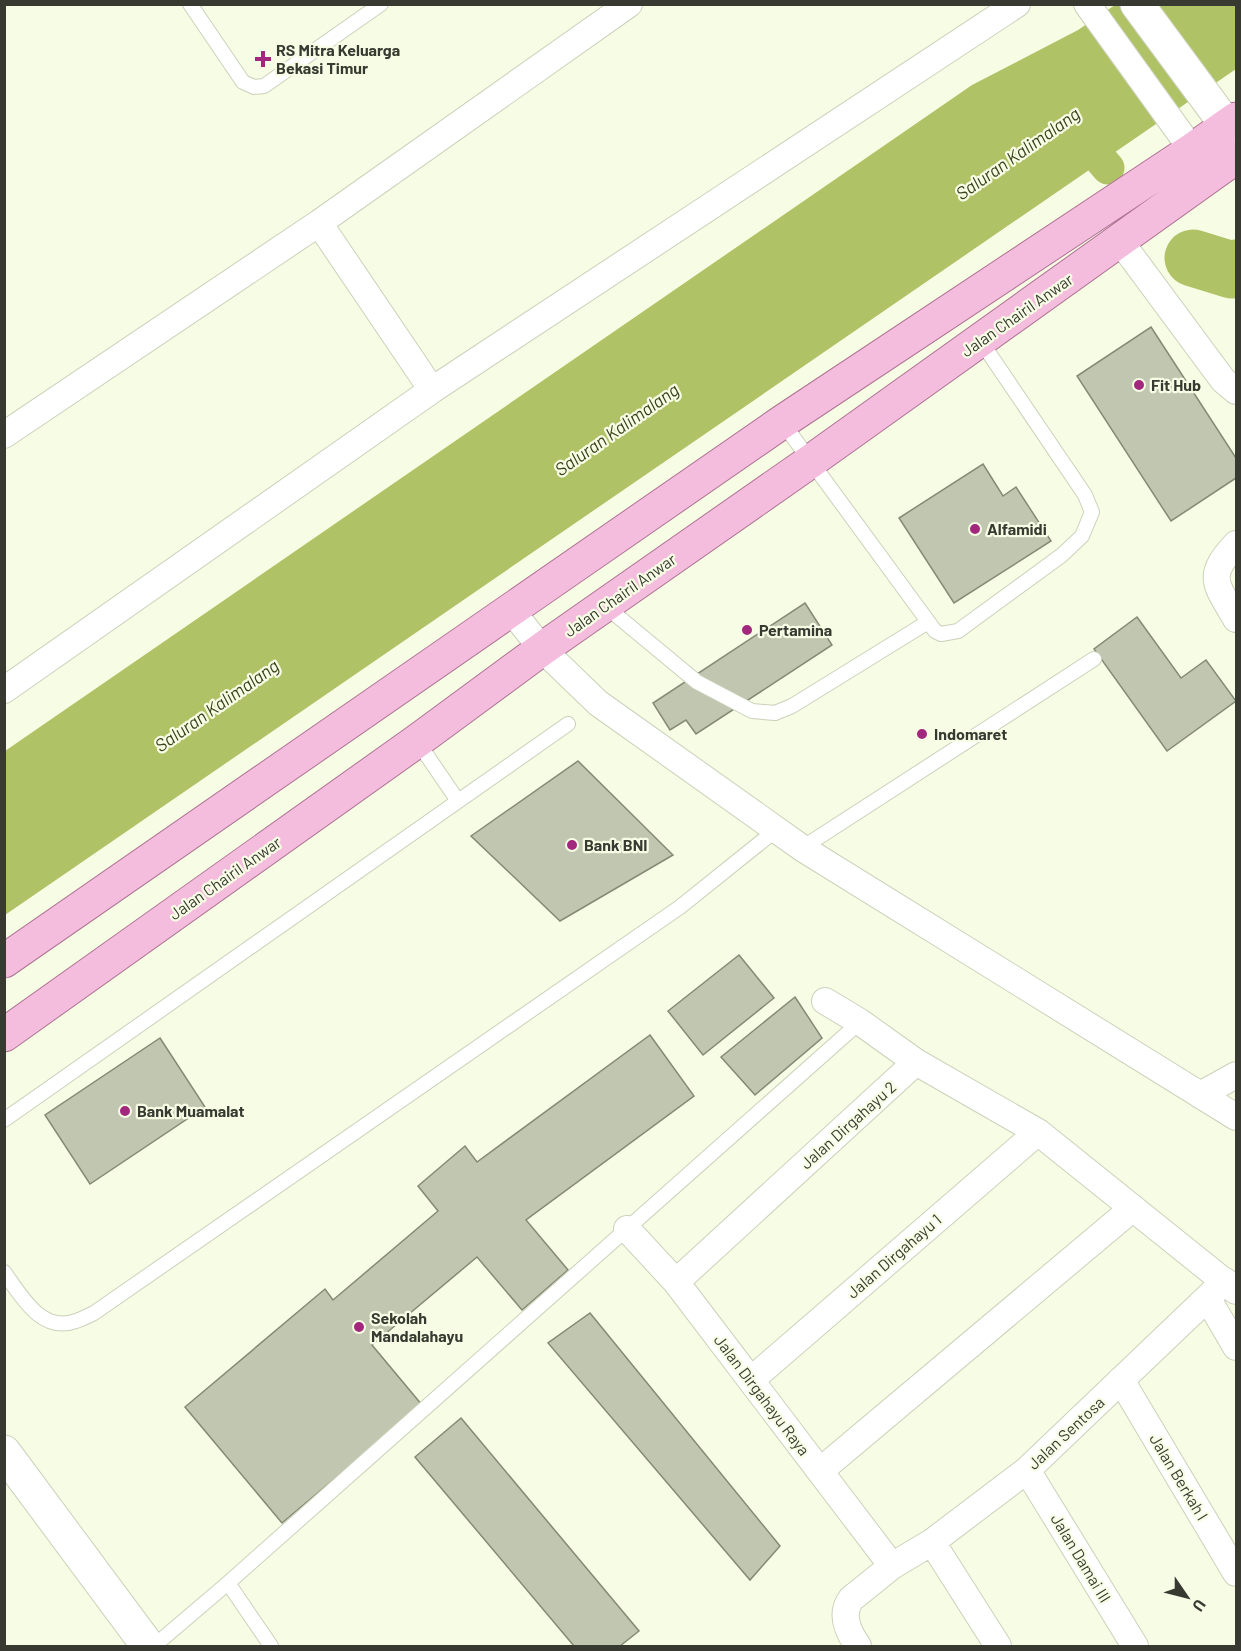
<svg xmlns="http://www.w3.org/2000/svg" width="1241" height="1651" viewBox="0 0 1241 1651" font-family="Barlow,sans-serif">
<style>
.water{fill:#afc366}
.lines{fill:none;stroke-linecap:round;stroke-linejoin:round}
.canal{stroke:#afc366;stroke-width:33}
.river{stroke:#afc366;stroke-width:57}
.building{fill:#c0c6af;stroke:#848a74;stroke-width:1.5}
.service-casing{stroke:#cbd1ba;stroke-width:16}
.minor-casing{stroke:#cbd1ba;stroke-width:28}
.tertiary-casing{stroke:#cbd1ba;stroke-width:35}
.primary-casing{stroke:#ae7393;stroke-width:35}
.service{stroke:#fff;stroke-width:14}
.minor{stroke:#fff;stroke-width:26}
.tertiary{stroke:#fff;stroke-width:33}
.primary{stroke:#f4bdde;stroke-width:33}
.poi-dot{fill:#a3287d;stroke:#f7fde5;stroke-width:2}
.labels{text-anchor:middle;stroke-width:4.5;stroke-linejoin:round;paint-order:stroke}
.poi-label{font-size:16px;font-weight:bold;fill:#383a31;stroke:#f7fde5;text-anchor:start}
.street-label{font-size:16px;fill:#383a31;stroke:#f7fde5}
.water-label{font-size:18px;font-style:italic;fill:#39411a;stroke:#f7fde5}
</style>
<rect width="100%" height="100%" fill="#f7fde5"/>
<path class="water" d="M1115,5H1236V69L5,915V751L972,85L1078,30Z"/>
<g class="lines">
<path class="canal" d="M1102,161L1108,168"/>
<path class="river" d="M1193,258L1232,270L1236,268"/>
</g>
<path class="building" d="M1151,327L1236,458V478L1171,521L1077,376Z
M983,464L1003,496L1016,487L1051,541L954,603L899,518Z
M805,603L832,645L696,734L686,720L670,730L653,703Z
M1137,617L1181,678L1206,660L1236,701L1167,751L1094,649Z
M578,761L673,855L560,921L471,836Z
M739,955L774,998L703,1055L668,1011Z
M795,997L822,1038L755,1095L721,1057Z
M650,1035L694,1096L526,1220L568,1270L522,1310L477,1257L372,1345L422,1405L282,1523L185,1407L325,1289L333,1300L438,1211L418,1186L465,1146L477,1162Z
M160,1038L205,1107L90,1184L45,1115Z
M590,1313L780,1546L750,1580L548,1343Z
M461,1418L639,1631L620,1646H574L415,1457Z"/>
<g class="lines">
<g class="service-casing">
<path id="service" d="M190,4L243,82L254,87L264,86L381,4
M782,422L935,631L941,634L958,631L1062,555L1082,536L1092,512L1085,495L980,340
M604,605L697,682L752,711L775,713L792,706L928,622
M417,741L458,801
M802,848L1094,659
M4,1120L568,724
M4,1272C21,1295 41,1334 76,1321C82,1319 88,1316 94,1313L680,907L776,830
M228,1583L271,1646
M154,1646L228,1583L860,1022"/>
</g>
<g class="minor-casing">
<path id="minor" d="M1087,4L1203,165
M319,223L432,390
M1120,241L1223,380L1236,391
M4,435L319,223L629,4
M1236,544C1205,577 1216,584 1236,619
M511,610L542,649L598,703L802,848L1236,1117
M4,690L432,390L1017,4
M825,1001L860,1022L916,1062L1038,1132L1236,1291
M1200,1095L1236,1075
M627,1229L676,1282L892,1566
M676,1282L916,1062
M1208,1299L1236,1347
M751,1380L1038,1132
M1121,1380L1236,1573
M1027,1470L1135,1646
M820,1471L1133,1208
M932,1542L998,1646
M858,1646C848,1632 840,1614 851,1599L892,1566L932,1542L1027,1470L1225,1281"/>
</g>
<g class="tertiary-casing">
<path id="tertiary" d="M1137,4L1236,138
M4,1452L148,1646"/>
</g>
<g class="primary-casing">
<path id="primary" d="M4,961L782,422L1192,150L1236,119
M4,1035L417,741L542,649L811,461L1236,157"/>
</g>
<use href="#service" class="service"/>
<use href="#minor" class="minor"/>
<use href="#tertiary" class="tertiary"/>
<use href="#primary" class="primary"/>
</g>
<g class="poi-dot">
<path d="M260 50h6v6h6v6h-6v6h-6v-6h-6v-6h6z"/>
<circle cx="1139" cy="385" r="6"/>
<circle cx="975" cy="529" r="6"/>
<circle cx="747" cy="630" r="6"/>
<circle cx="922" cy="734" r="6"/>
<circle cx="572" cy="845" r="6"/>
<circle cx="125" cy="1111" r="6"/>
<circle cx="359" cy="1327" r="6"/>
</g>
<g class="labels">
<g class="poi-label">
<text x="276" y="56">RS Mitra Keluarga<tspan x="276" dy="18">Bekasi Timur</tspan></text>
<text x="1151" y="391">Fit Hub</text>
<text x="987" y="535">Alfamidi</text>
<text x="759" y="636">Pertamina</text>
<text x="934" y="740">Indomaret</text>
<text x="584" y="851">Bank BNI</text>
<text x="137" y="1117">Bank Muamalat</text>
<text x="371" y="1324">Sekolah<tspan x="371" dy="18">Mandalahayu</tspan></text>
</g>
<g class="street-label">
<text transform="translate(1017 315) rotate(-35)" y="6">Jalan Chairil Anwar</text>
<text transform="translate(620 595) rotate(-35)" y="6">Jalan Chairil Anwar</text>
<text transform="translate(225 878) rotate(-35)" y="6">Jalan Chairil Anwar</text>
<text transform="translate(848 1125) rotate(-42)" y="6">Jalan Dirgahayu 2</text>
<text transform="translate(894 1256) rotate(-41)" y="6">Jalan Dirgahayu 1</text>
<text transform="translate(762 1395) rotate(53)" y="6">Jalan Dirgahayu Raya</text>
<text transform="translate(1066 1433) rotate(-43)" y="6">Jalan Sentosa</text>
<text transform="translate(1179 1477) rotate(59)" y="6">Jalan Berkah I</text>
<text transform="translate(1081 1558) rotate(59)" y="6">Jalan Damai III</text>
</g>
<g class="water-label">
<text transform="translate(1018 154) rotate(-35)" y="6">Saluran Kalimalang</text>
<text transform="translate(617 430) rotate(-35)" y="6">Saluran Kalimalang</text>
<text transform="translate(217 706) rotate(-35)" y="6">Saluran Kalimalang</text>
</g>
</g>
<rect width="1241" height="1651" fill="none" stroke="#383a31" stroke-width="12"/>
<g transform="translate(1187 1597) rotate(125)" stroke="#f7fde5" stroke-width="4.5" paint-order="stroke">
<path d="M0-4.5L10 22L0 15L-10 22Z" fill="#383a31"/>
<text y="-9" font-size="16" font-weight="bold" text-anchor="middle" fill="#383a31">U</text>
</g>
</svg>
